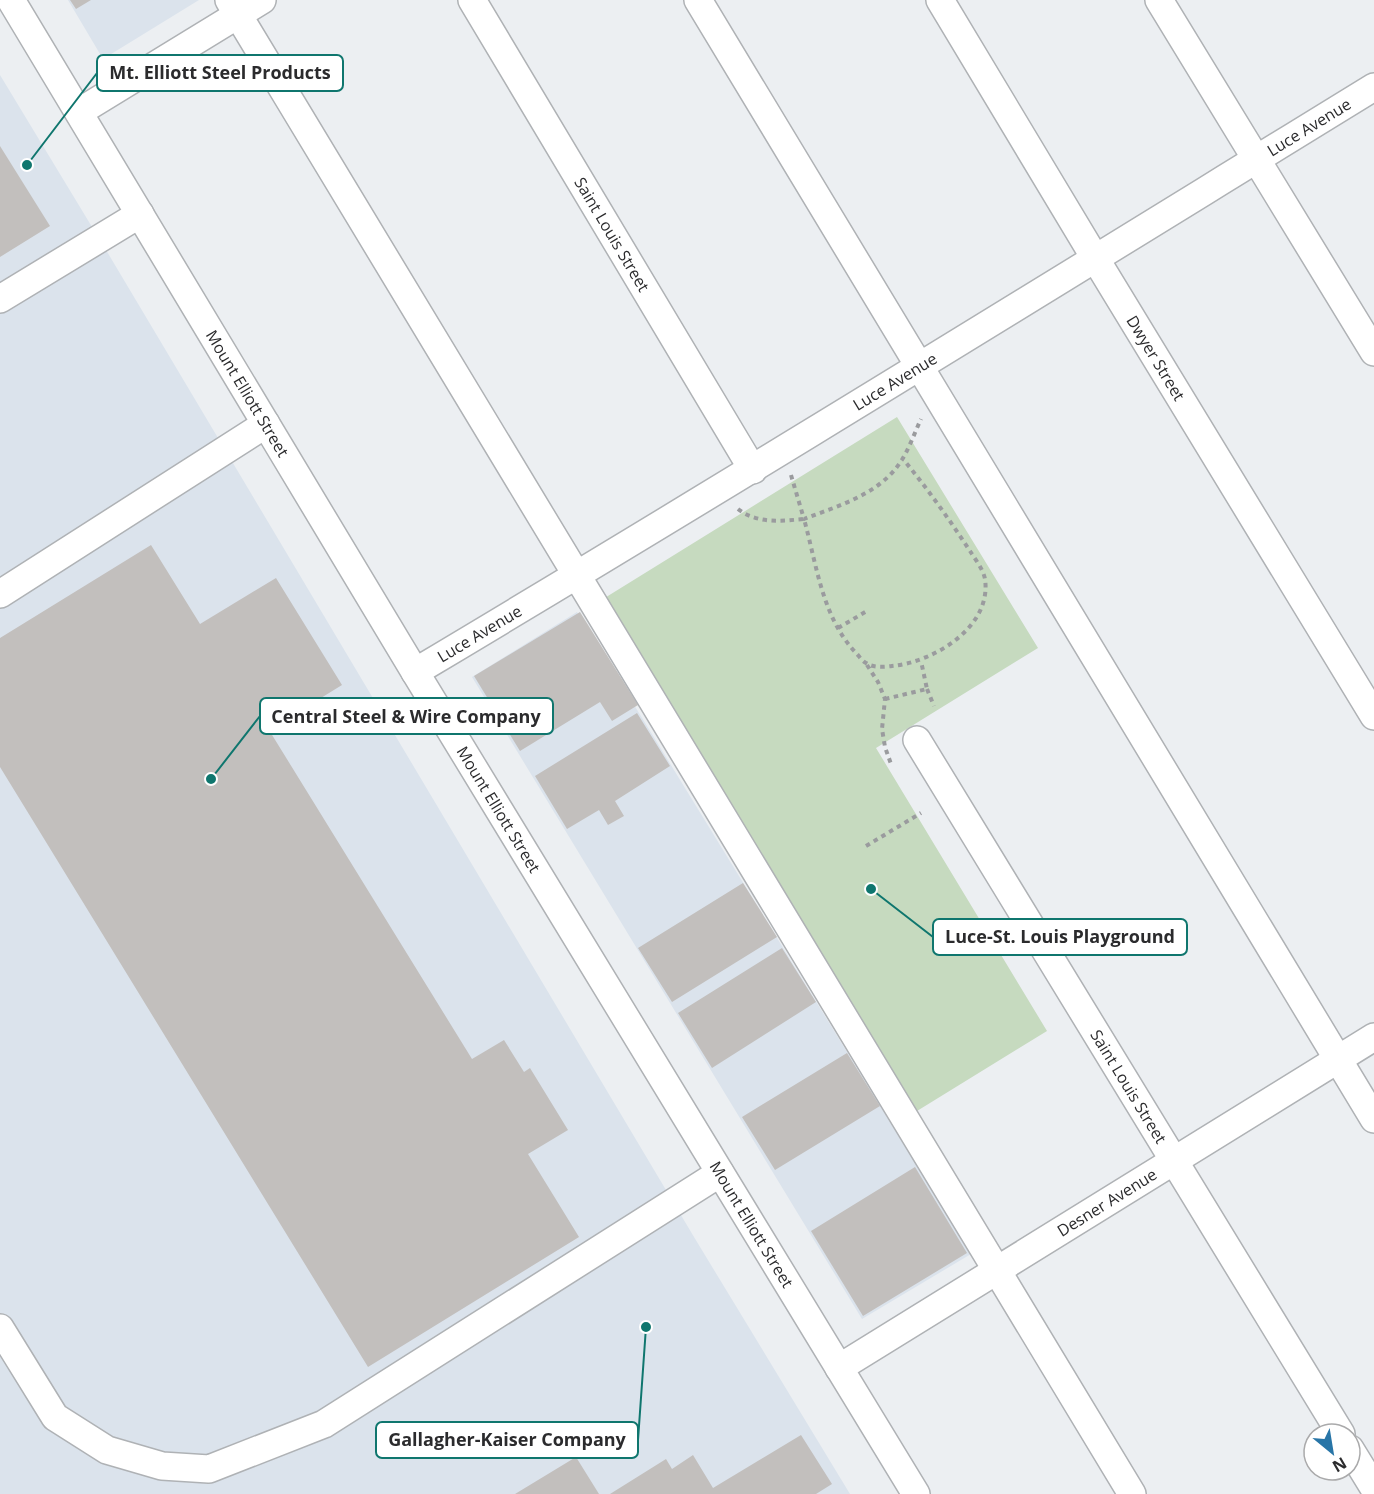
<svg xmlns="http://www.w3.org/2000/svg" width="1374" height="1494" viewBox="0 0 1374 1494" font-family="'Open Sans',sans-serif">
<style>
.built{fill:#dbe3ec}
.green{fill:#c6dabf}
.building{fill:#c2bfbd}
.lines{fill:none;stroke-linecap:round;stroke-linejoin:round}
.minor-casing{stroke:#afb2b5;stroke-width:30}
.path{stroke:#9a9b9e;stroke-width:4;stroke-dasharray:4.5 4.5;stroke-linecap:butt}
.minor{stroke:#fff;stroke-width:27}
.labels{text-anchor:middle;stroke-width:6;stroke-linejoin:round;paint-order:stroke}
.street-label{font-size:16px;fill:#2b2b2d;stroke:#fff}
.leader{fill:none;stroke:#0f766e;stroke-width:2}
.callout-dot{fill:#0f766e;stroke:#fff;stroke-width:2}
.callout{fill:#fff;stroke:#0f766e;stroke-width:2}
.callout-label{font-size:18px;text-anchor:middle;font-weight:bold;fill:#2b2b2d}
</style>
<rect width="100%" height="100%" fill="#eceff2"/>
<path class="built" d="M68,0H199L103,59Z
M0,75L109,255L694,1237L850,1494H0Z
M577,612L971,1254L862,1319L472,677Z"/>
<path class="green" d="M897,417L1038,648L876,748L1047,1031L917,1111L603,599Z"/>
<path class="building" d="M70,0H91L76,9Z
M0,146L50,226L0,257Z
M151,545L200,624L276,578L342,685L269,730L472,1059L504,1040L524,1072L530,1068L568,1130L528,1154L579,1237L368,1367L0,767V638Z
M580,612L638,705L612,721L600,702L520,751L474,676Z
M637,713L670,766L615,801L624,816L608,825L599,810L567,829L535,776Z
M743,883L777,937L672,1002L638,948Z
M782,948L816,1002L712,1068L678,1013Z
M847,1053L880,1106L775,1170L742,1117Z
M915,1167L967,1253L863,1316L811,1231Z
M801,1435L832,1484L816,1494H610L666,1459L672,1469L693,1455L713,1488Z
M576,1457L599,1494H515Z"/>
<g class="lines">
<g class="minor-casing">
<g id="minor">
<path id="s1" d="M11,0L415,672L916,1494"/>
<path d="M229,0L1132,1494"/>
<path id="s2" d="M472,0L753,470"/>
<path d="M698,0L1374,1119"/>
<path id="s3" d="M940,0L1095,258L1374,716"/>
<path d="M1159,0L1374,352"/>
<path d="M79,112L262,0"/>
<path d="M0,299L140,214"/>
<path d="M0,594L266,424"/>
<path id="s4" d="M415,672C737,480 1055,283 1374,87"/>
<path id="s5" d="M917,740L1341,1434"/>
<path d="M0,1328L55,1417L107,1450L162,1466L209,1469L324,1424L720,1173"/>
<path id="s6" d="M839,1368L1374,1037"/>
<path d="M1350,1449L1374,1488"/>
</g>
</g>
<path class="path" d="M791,475L804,519C840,505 882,494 903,458C910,446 915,432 921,419
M738,509C757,524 781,521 804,519C817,566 822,617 856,653C859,656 862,661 866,663C873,668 885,667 892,666C934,662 992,627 985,579C983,569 975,559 970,551C949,519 927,488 903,459
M838,628L867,611
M867,665L878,682L885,699L882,729L885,747L891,764
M927,689L934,706
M885,699L927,689L921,661
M866,846L921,813"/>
<use href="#minor" class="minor"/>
</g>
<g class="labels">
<g class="street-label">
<text dy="6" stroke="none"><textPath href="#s4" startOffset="1047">Luce Avenue</textPath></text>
<text dy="6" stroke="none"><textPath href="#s2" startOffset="273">Saint Louis Street</textPath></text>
<text dy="6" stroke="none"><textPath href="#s3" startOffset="418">Dwyer Street</textPath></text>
<text dy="6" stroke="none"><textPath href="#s4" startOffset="561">Luce Avenue</textPath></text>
<text dy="6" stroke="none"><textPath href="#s1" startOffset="459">Mount Elliott Street</textPath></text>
<text dy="6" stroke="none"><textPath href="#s4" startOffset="75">Luce Avenue</textPath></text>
<text dy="6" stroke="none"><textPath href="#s1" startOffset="945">Mount Elliott Street</textPath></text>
<text dy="6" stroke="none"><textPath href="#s5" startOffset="406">Saint Louis Street</textPath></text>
<text dy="6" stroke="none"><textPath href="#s6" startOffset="315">Desner Avenue</textPath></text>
<text dy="6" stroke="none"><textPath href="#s1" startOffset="1431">Mount Elliott Street</textPath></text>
</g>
</g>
<path class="leader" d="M27 165L97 73M211 779L260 716M871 889L933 937M646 1327L638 1440"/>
<g class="callout-dot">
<circle cx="27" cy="165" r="6"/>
<circle cx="211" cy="779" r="6"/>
<circle cx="871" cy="889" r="6"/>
<circle cx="646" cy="1327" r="6"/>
</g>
<g class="callout">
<rect x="97" y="55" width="246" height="36" rx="6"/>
<rect x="260" y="698" width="293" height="36" rx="6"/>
<rect x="933" y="919" width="254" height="36" rx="6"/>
<rect x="376" y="1422" width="262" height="36" rx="6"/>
</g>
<g class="callout-label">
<text x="220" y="79">Mt. Elliott Steel Products</text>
<text x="406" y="723">Central Steel &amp; Wire Company</text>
<text x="1060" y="943">Luce-St. Louis Playground</text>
<text x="507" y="1446">Gallagher-Kaiser Company</text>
</g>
<g transform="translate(1332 1452) rotate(150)"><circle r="28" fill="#ffffff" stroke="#aaaaab" stroke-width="1.5"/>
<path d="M0-4.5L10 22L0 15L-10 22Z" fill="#2875a7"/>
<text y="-9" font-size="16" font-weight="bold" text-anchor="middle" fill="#2b2b2d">N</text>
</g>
</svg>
